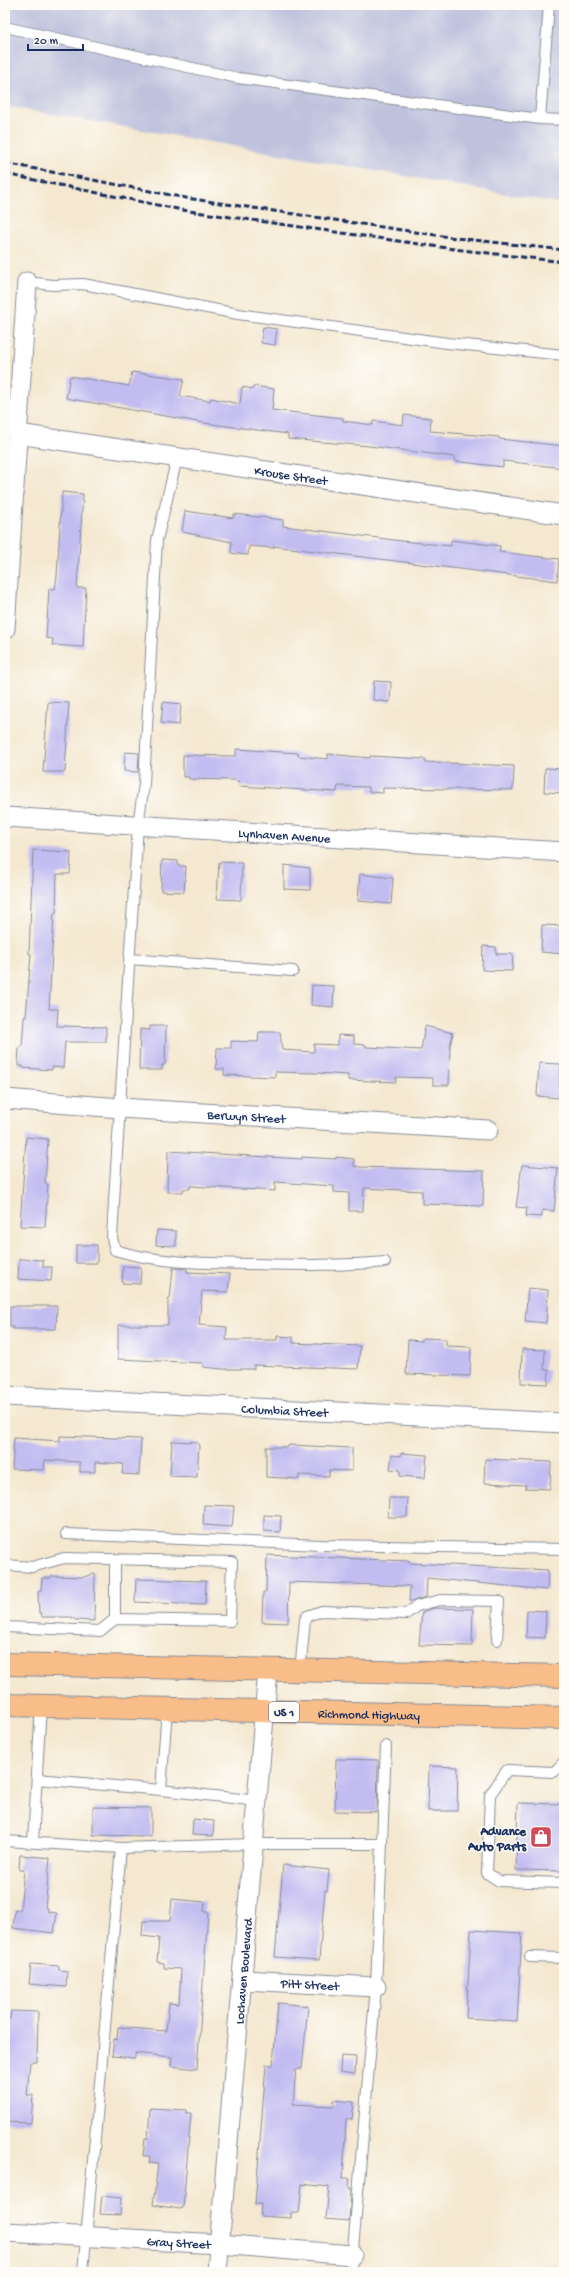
<svg xmlns="http://www.w3.org/2000/svg" width="569" height="2277" viewBox="0 0 569 2277" font-family="'Gochi Hand',sans-serif">
<style>
.industrial{fill:#bfc2dd}
.building{fill:#c2bcf1}
.lines{fill:none;stroke-linecap:round;stroke-linejoin:round}
.lane-casing{stroke:#888c97;stroke-width:12}
.street-casing{stroke:#888c97;stroke-width:21}
.primary-casing{stroke:#888c97;stroke-width:24}
.lane{stroke:#fff;stroke-width:10}
.street{stroke:#fff;stroke-width:19}
.primary{stroke:#f8bd89;stroke-width:22}
.rail{stroke:#1b2f5e;stroke-width:3;stroke-dasharray:6 3;stroke-linecap:butt}
.labels{text-anchor:middle;stroke-width:3;stroke-linejoin:round;paint-order:stroke}
.shield{fill:#fdfcf7;stroke:#5f6c8c;stroke-width:1}
.shield-label{font-size:12px;font-weight:bold;fill:#1b2f5e}
.street-label{font-size:13px;fill:#1b2f5e;stroke:#fdfcf7}
.poi-label{font-size:13px;font-weight:bold;fill:#1b2f5e;stroke:#fdfcf7;text-anchor:end}
</style>
<rect width="100%" height="100%" fill="#fdfcf7"/>
<filter id="ink" filterUnits="userSpaceOnUse"><feTurbulence type="fractalNoise" baseFrequency=".025" numOctaves="2"/><feDisplacementMap in="SourceGraphic" scale="8" xChannelSelector="R" yChannelSelector="G"/><feConvolveMatrix kernelMatrix="1 2 1 2 8 2 1 2 1" color-interpolation-filters="sRGB"/></filter>
<filter id="wash" filterUnits="userSpaceOnUse"><feTurbulence type="fractalNoise" baseFrequency=".012" numOctaves="4" result="noise"/><feDisplacementMap in="SourceGraphic" scale="16" xChannelSelector="R" yChannelSelector="G"/><feGaussianBlur stdDeviation="0.9" result="paint"/><feColorMatrix in="noise" values="0 0 0 0 0 0 0 0 0 0 0 0 0 0 0 0 0 1.4 0 .05"/><feComposite in="paint" operator="in"/></filter>
<g filter="url(#wash)">
<rect width="100%" height="100%" fill="#f4e8d0"/>
<path class="industrial" d="M5,5H564V204L5,106Z"/>
<g id="blocks">
<path class="building" d="M263,327L277,329L275,345L261,343Z
M132,372L184,379L180,396L210,401L211,398L240,404L242,387L253,389L254,386L274,389L272,410L343,418V421L373,425V421L403,425L404,415L431,418L430,431L499,437V439L564,446V468L503,461V467L454,461L455,457L369,446L288,439V434L204,423L66,398L70,376L129,386Z
M62,492L83,494L77,588H86L83,647L52,645L53,639L46,638L49,589H55L57,576Z
M185,511L233,518L234,514L283,520V526L402,541L451,546V540L500,546L499,552L559,559L557,581L274,546V548L249,546L248,555L231,553L232,542L182,532Z
M374,681L391,682L390,702L373,700Z
M48,702L69,703L65,772H43Z
M163,702L181,704L179,725L161,723Z
M236,749L298,753V756L328,759V754L370,758V756L425,759V762L514,766L513,790L383,788V793L369,792V787L338,786L337,792L239,786L240,782L234,780L189,779V777H183V755L236,756Z
M125,752L139,753L138,772L124,771Z
M545,768L564,769V793L544,792Z
M33,850L71,852L70,874H57L56,913H54L49,1009H58L57,1026L106,1027V1042H65L63,1068L52,1067V1070L23,1068V1066H18L19,1047H22L24,1017H26L31,954H29Z
M162,860L178,861V866H186L184,892L161,891Z
M219,862L242,863L241,900L217,899Z
M284,865L310,868V890L284,889Z
M360,874L393,878L391,904L358,901Z
M542,925L564,926V954L541,952Z
M483,946L496,947V954H513L512,971L482,970Z
M312,985L334,986L333,1007L311,1005Z
M150,1026H166L165,1065H162V1070H139L140,1029L150,1030Z
M425,1026L453,1033L450,1046L449,1085H433V1078L396,1077V1082L348,1080V1075L316,1073L275,1072V1077L224,1075V1069H216L217,1048H231V1041L258,1042L259,1032H280L282,1050L314,1052V1044L338,1045V1035L354,1036V1044L366,1045V1047L421,1050Z
M539,1063L561,1064L559,1098L537,1096Z
M26,1137L48,1139L45,1184H48L45,1227L20,1226Z
M168,1151L302,1159V1157L336,1159V1157L354,1159V1166L360,1167L484,1171L483,1206L422,1204V1191L364,1188L363,1211H349V1193L334,1192V1186L275,1182V1191L190,1186V1189H183V1192H167Z
M522,1165L558,1168L554,1211L542,1210V1217L526,1216L527,1208L516,1207Z
M157,1230L176,1231V1246L156,1245Z
M76,1245H97V1263H76Z
M19,1259L43,1260V1267H52L51,1281L18,1279Z
M123,1266L141,1267L140,1284L122,1283Z
M173,1268L187,1269V1272L230,1274L228,1292L202,1291L199,1325L227,1327L226,1340H277V1336L293,1337V1343L360,1346L358,1369L254,1365V1369H222L203,1367V1363L118,1359V1325H168V1299H170Z
M528,1288L548,1290L546,1323L525,1321Z
M10,1306H57L56,1329H13V1327H10Z
M422,1338L446,1339V1346L471,1347L470,1376L406,1374L408,1340L422,1341Z
M522,1349L545,1350L544,1370H549L548,1384L521,1383Z
M60,1436L141,1439L139,1475L122,1474L123,1464L95,1462V1472H80V1462L45,1460L44,1470L12,1469L14,1438L60,1441Z
M172,1441L197,1442L199,1446L197,1477L170,1476Z
M289,1445L352,1448V1471L329,1470V1476L299,1475V1479L266,1477V1447H288Z
M401,1453L427,1455L425,1478L400,1476V1470L390,1469L392,1455L401,1456Z
M485,1459L551,1462L550,1489L525,1488L526,1485L484,1483Z
M389,1498H408L407,1517H388Z
M204,1505L234,1506L232,1527L203,1525Z
M264,1515L281,1516L280,1532L264,1531Z
M267,1555L409,1561V1563L548,1570L547,1590L427,1578L426,1597L413,1601H409L410,1586L289,1582L288,1623L262,1622L263,1592H266Z
M95,1573L94,1621L76,1620L71,1617H42L41,1613H39L38,1592L41,1591L42,1578H50L51,1576L84,1577Z
M136,1579L206,1581L205,1605L135,1602Z
M435,1608L473,1609L472,1646L419,1645L422,1612Z
M527,1610L546,1611L545,1638L526,1637Z
M336,1759L378,1760L377,1812L335,1811Z
M429,1766L458,1767L457,1811H428Z
M518,1803L564,1804V1871L516,1870Z
M93,1807L151,1808V1836L93,1835Z
M193,1819L214,1821L213,1836L192,1835Z
M20,1855L50,1858L45,1908H48V1912L57,1913L54,1933L13,1928L15,1910L20,1911L24,1870H19Z
M283,1865L329,1870L327,1891L325,1890L319,1960L275,1957Z
M172,1899L205,1902L204,1912H208L197,2069L171,2066L172,2057L135,2053V2058L112,2056L114,2039L117,2040L118,2027L166,2031L169,2003L179,2004L181,1969L164,1968V1963L157,1962L159,1938L142,1936L143,1921H170Z
M471,1930L522,1933L517,2021L466,2018Z
M31,1964L59,1966V1970L67,1971L66,1987L29,1984Z
M278,2003L308,2006L302,2069H296L293,2104L334,2106V2100L354,2102L352,2120L346,2119L343,2178H350L349,2188H351L349,2221L326,2219L329,2187L302,2184L299,2213H291V2218L260,2216L261,2204H255L266,2065H273Z
M11,2011L38,2012L37,2062H30L27,2095H33L31,2123L5,2122L8,2065H5V2018L10,2019Z
M341,2056L356,2057L355,2074L340,2072Z
M150,2108L186,2110V2113H191L183,2208L180,2209L153,2205L158,2164L149,2163L150,2156H143L145,2138H148Z
M102,2196L121,2198L120,2215L100,2214Z"/>
</g>
</g>
<g filter="url(#ink)">
<use href="#blocks" fill-opacity="0" stroke="#888c97" stroke-width="1"/>
<g class="lines">
<g class="lane-casing">
<path id="lane" d="M5,27L238,78L540,119L549,5
M540,119L564,120
M27,282L53,285L83,284L238,314L447,343L564,355
M177,458L157,540L144,784L138,825L115,1184L112,1238L115,1250C160,1264 208,1263 254,1264C298,1265 341,1266 385,1262
M129,959L293,971
M66,1534L321,1545L564,1549
M5,1565L32,1567L64,1558L232,1562L230,1621L115,1619L100,1631L5,1627
M115,1619V1559
M300,1671L305,1620L307,1616L322,1611L406,1614L417,1606L440,1600L499,1601L497,1640
M564,1762L554,1772L507,1770L490,1795L487,1873L499,1881L564,1883
M37,1779L161,1790L167,1709
M161,1790L258,1801
M5,1841L121,1848
M33,1842L41,1705
M530,1957L564,1958
M83,2272L121,1848L254,1844H382
M351,2272L376,1987L386,1746"/>
</g>
<g class="street-casing">
<g id="street">
<path id="s1" d="M18,434L564,515"/>
<path d="M5,629L27,282"/>
<path id="s2" d="M5,817L564,852"/>
<path id="s3" d="M5,1099L120,1108L488,1130"/>
<path id="s4" d="M5,1396L564,1423"/>
<path id="s5" d="M243,1980L376,1987"/>
<path id="s6" d="M5,2232L219,2244L352,2255"/>
<path id="s7" d="M217,2272L268,1670"/>
</g>
</g>
<g class="primary-casing">
<g id="primary">
<path d="M5,1664L564,1676"/>
<path id="s8" d="M5,1705L564,1718"/>
</g>
</g>
<use href="#lane" class="lane"/>
<use href="#street" class="street"/>
<use href="#primary" class="primary"/>
<path class="rail" d="M5,163L186,198L456,238L564,250
M5,174L182,210L454,249L564,262"/>
</g>
</g>
<defs>
<g id="shop-square" transform="scale(1.15)"><rect x="-9" y="-9" width="18" height="18" rx="4" fill="#d1495b" stroke="#fdfcf7"/><path d="M-5-2.5h2.3a2.7 3.5 0 0 1 5.4 0H5L5.5 6h-11ZM-1.5-2.5h3a1.5 2.3 0 0 0-3 0Z" fill="#fff"/></g>
</defs>
<g fill-rule="evenodd">
<use href="#shop-square" x="541" y="1837"/>
</g>
<g class="labels">
<rect class="shield" x="269" y="1702" width="30" height="20" rx="3"/>
<g class="shield-label">
<text x="284" y="1716">US 1</text>
</g>
<g class="street-label">
<text dy="5" stroke="none"><textPath href="#s1" startOffset="276">Krouse Street</textPath></text>
<text dy="5" stroke="none"><textPath href="#s2" startOffset="280">Lynhaven Avenue</textPath></text>
<text dy="5" stroke="none"><textPath href="#s3" startOffset="242">Berwyn Street</textPath></text>
<text dy="5" stroke="none"><textPath href="#s4" startOffset="280">Columbia Street</textPath></text>
<text dy="5" stroke="none"><textPath href="#s8" startOffset="364">Richmond Highway</textPath></text>
<text dy="5" stroke="none"><textPath href="#s7" startOffset="302">Lochaven Boulevard</textPath></text>
<text dy="5" stroke="none"><textPath href="#s5" startOffset="67">Pitt Street</textPath></text>
<text dy="5" stroke="none"><textPath href="#s6" startOffset="174">Gray Street</textPath></text>
</g>
<g class="poi-label">
<text x="526" y="1835">Advance<tspan x="526" dy="15">Auto Parts</tspan></text>
</g>
</g>
<rect width="569" height="2277" fill="none" stroke="#fdfcf7" stroke-width="20"/>
<path d="M28 44v6h55v-6" fill="none" stroke="#1b2f5e" stroke-width="2"/>
<text x="34" y="44" font-size="12" fill="#1b2f5e" stroke="#fdfcf7" stroke-width="3" paint-order="stroke">20 m</text>
</svg>
